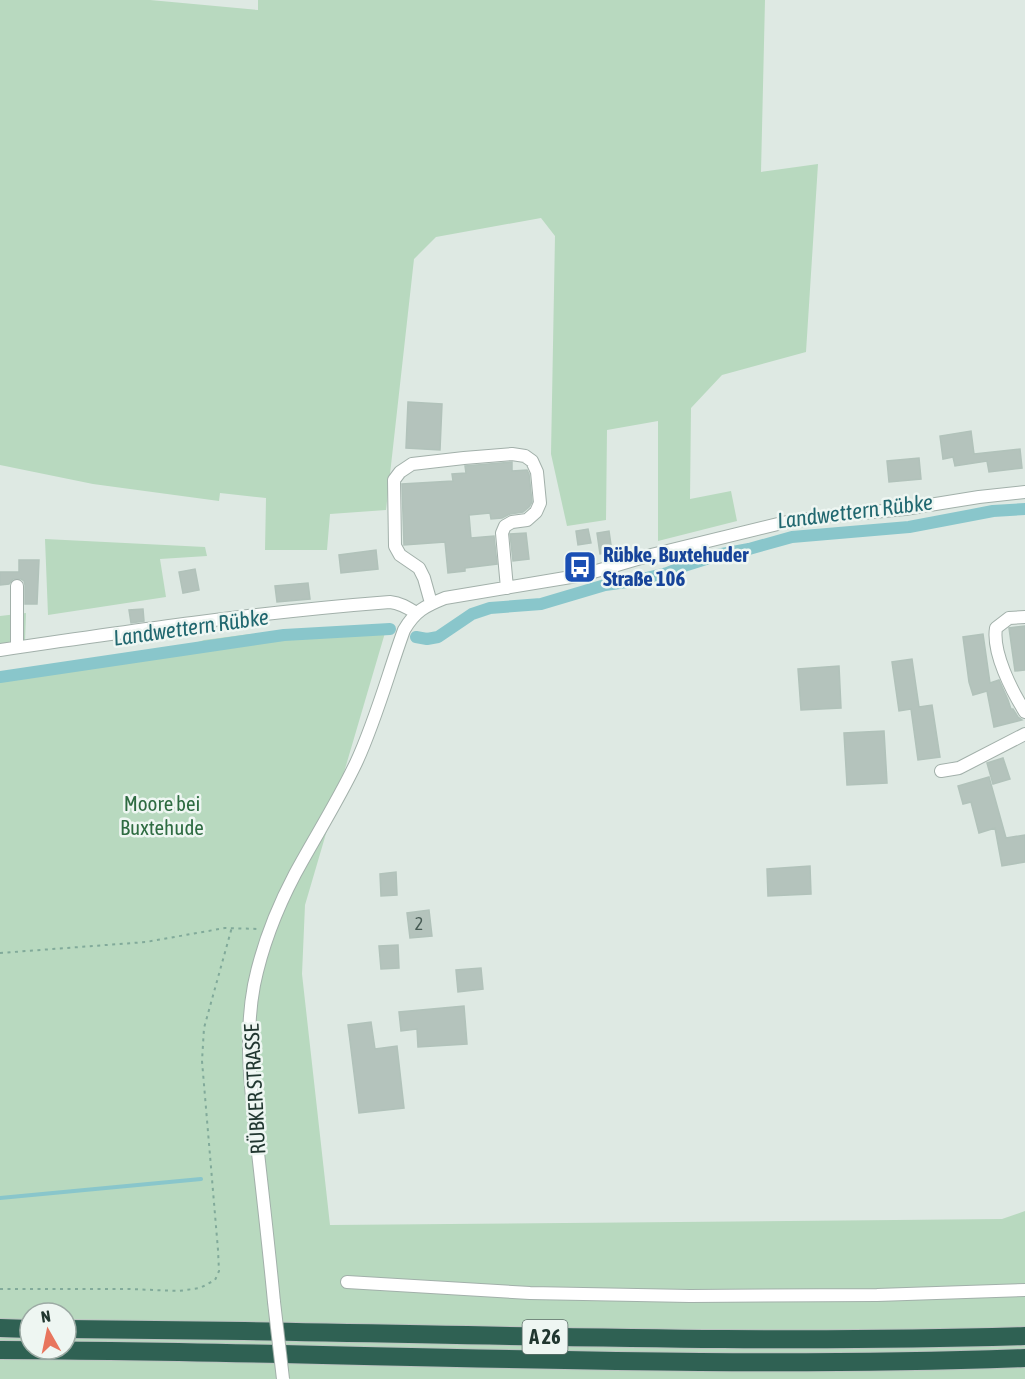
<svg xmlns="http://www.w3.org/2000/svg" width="1025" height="1379" viewBox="0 0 1025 1379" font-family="'Asap Condensed',sans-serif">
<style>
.green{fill:#b8d9bf;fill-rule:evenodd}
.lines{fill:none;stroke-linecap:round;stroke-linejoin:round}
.stream{stroke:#89c6cb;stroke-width:4}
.canal{stroke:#89c6cb;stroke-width:12}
.building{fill:#b4c3bc;stroke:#b1c2ba;stroke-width:1.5}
.minor-casing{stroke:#a2b0aa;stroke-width:14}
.highway-casing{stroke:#bcc3c1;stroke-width:20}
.path{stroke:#81aa9a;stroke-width:2;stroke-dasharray:3 4.5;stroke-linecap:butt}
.minor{stroke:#fff;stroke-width:12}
.highway{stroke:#2f6153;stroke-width:18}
.minor-bridge-casing{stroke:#a2b0aa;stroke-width:14;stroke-linecap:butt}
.minor-bridge{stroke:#fff;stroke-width:12}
.labels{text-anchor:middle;stroke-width:5;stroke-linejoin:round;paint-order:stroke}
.number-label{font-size:18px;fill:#465a53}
.shield{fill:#eef6f2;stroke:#5e706a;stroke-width:1.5}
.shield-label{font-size:20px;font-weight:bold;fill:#213730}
.transit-label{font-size:21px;font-weight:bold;fill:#164399;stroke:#eef6f2;text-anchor:start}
.park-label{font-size:21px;fill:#2e6b41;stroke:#eef6f2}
.street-label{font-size:21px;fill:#213730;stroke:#eef6f2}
.water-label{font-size:22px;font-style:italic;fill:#20676f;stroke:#eef6f2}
</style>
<rect width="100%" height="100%" fill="#dee9e3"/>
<path class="green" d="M0,0H150L258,10V0H765L761,172L818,164L806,352L722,375L691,408L690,499L731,491L737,521L658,541V421L607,430L606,520L567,526L551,454L555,236L541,218L436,237L414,259L386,510L330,514L327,550H265L266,498L220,493L219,501L93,484L0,465Z
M45,539L205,547L207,556L160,559L166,597L48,615Z
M26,613L25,642L0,645V616Z
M387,626L305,905L302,974L330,1225L1002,1219L1025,1211V1379H0V672L54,668L177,649L204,640L250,634ZM30,1313H66V1349H30Z"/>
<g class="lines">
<path class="stream" d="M0,1198L201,1179"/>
<path class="canal" d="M416,637L427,639L438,637L472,614L490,608L541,604L605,585L634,581L667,573L687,565L722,554L749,549L792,537L909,527L993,511L1025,509
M0,677L284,635L390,629"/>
</g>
<path class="building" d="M408,402L442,404L440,450L406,448Z
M971,431L974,454L1020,449L1022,468L989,472L987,461L955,466L953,457L943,459L940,436Z
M919,458L921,479L889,482L887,461Z
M512,462V471L527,470L529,474L532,502L529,507L523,512L510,514L502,518L491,519L490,513L469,515L471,538L494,536L497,564L465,568V571L448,573L445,542L404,545L402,484L453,481L452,474L466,473L465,466Z
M588,529L591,543L578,545L576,531Z
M609,531L612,552L600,554L597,533Z
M526,533L529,559L513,561L510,534Z
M376,550L378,569L341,573L339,555Z
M19,560H39L37,604H25V585L24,581L21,579H13L9,584L0,585V572H19Z
M195,569L199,590L183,593L179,572Z
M308,583L310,599L277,602L275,586Z
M143,609L144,621L131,623L129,610Z
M1025,626V670L1015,671L1009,628Z
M983,634L990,683L999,680L1008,700L1011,709H1013L1018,717L1022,720L994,727L987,691L973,695L969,682L963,637Z
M912,659L919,707L932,705L940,757L918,760L911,709L899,711L892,662Z
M839,666L841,708L801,710L798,669Z
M884,731L887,783L847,785L844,733Z
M1003,758L1010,779L993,784L987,763Z
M989,777L1006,838L1025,835V862L1002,866L995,828L979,833L971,802L963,804L958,786Z
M810,866L811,894L768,896L767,869Z
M396,872L397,895L381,896L380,874Z
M429,910L432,936L410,938L407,913Z
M398,945L399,968L381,969L379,946Z
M481,968L483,989L458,992L456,970Z
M464,1006L467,1044L418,1047L417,1029L401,1031L399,1012Z
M371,1022L375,1049L397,1046L404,1108L359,1113L348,1025Z"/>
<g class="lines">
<g class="minor-casing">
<path id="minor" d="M17,586V647
M431,603L424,578L419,568L400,555L395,546L394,480L400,472L412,464L464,458L512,454L525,456L532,461L537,472L540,503L536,512L527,520L512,522L505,526L502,533L507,588
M1025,617L1009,618L996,628C992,653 1012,691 1025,712
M0,650C129,631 259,612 390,602C400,603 407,607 416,613
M941,771L959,768L1025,734
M347,1282L530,1293L690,1296L877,1295L1025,1290
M274,1302C269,1249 263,1197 257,1144C251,1091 244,1038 254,985C262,946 276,910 295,874C315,837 338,801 356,763C376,720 388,674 404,630C415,611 425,606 445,598L583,575L651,555L782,523L830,516L905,509L979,497L1025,492"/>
</g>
<g class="highway-casing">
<path id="highway" d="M0,1328L30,1329
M66,1329C125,1330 185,1330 244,1331C505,1335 765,1344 1025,1336
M0,1350C342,1351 684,1371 1025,1358"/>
</g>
<path class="path" d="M0,953L146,942L225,928L259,929
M0,1289H129L179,1291L200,1288L215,1280L219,1271L218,1250L202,1061L204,1028L232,927"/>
<use href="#minor" class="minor"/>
<use href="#highway" class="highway"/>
<g class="minor-bridge-casing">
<path id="minor-bridge" d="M274,1302L283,1379"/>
</g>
<use href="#minor-bridge" class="minor-bridge"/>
</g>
<defs>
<g id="bus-square" transform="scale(1.725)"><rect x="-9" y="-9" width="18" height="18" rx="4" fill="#1a4fb4" stroke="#eef6f2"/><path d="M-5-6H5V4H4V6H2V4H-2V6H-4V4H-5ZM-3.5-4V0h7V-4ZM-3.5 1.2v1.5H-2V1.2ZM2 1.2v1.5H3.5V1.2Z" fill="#fff"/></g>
</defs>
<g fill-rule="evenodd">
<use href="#bus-square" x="580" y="567"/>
</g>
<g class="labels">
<g class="number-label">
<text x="419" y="930">2</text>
</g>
<rect class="shield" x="522.5" y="1320" width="45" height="34" rx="4.5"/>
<g class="shield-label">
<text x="545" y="1344">A 26</text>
</g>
<g class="transit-label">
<text x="603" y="562">Rübke, Buxtehuder<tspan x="603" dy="24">Straße 106</tspan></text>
</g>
<g class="park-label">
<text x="162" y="811">Moore bei<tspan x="162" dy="24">Buxtehude</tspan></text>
</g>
<g class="street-label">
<text transform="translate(255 1089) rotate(-93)" y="7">RÜBKER STRASSE</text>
</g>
<g class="water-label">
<text transform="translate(855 511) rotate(-7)" y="8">Landwettern Rübke</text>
<text transform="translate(191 627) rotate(-8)" y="8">Landwettern Rübke</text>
</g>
</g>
<g transform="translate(48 1331) rotate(351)"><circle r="28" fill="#eef6f2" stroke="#9caaa4" stroke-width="1.5"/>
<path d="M0-4.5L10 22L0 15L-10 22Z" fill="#e8755d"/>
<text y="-9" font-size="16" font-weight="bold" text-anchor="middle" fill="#213730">N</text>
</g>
</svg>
